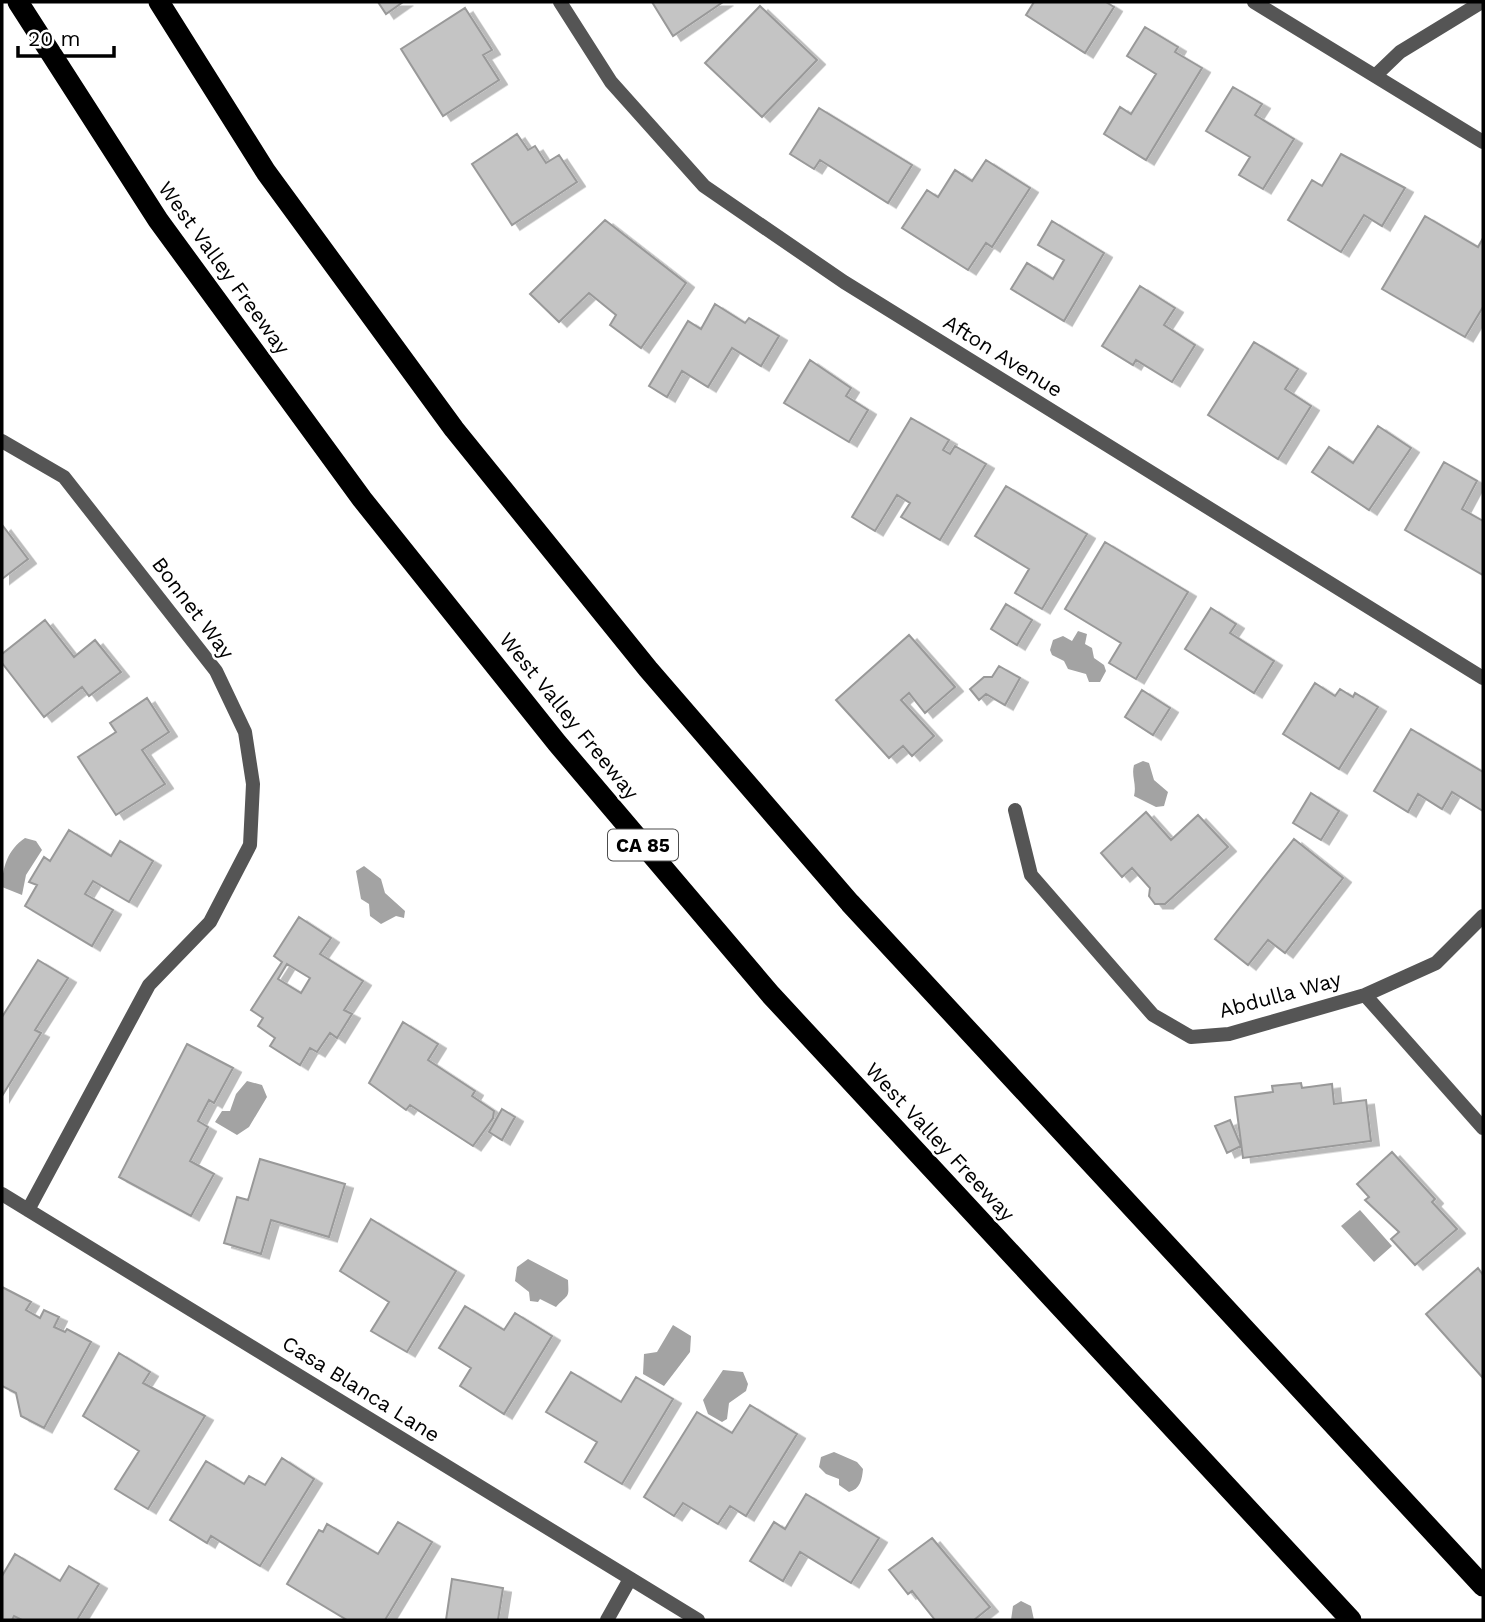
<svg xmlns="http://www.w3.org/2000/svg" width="1485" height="1622" viewBox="0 0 1485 1622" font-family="'Work Sans',sans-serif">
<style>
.water{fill:#a3a3a3}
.building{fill:#c4c4c4;stroke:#999;stroke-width:2;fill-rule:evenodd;filter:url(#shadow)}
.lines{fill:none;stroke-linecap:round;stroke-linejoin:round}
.minor{stroke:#555;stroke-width:14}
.motorway{stroke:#000;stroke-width:21}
.labels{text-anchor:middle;stroke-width:5;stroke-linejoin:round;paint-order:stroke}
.shield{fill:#fff;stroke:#4c4c4c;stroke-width:2}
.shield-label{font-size:19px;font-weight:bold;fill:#000}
.street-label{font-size:21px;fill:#000;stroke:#fff}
</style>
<defs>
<filter id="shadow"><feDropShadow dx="8" dy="4.5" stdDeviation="0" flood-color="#0004"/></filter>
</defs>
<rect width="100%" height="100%" fill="#fff"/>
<path class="water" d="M1078,631L1087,634L1085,644L1092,648L1094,658L1104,665L1106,671L1100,682H1089L1086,674L1068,669L1064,661L1052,655L1050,650L1053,640L1063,636L1072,641Z
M1143,761L1149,763L1154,780L1168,792L1164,806L1156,807L1134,796C1137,784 1131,776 1134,765Z
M25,838L36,841L42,850L26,875L22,895L2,887C2,868 8,849 25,838Z
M364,866L381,879L385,893L405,911L404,918L396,916L381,924L370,916L369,904L361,899L356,871Z
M247,1081L262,1085L267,1097L249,1127L237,1135L215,1122L222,1111H230L236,1094Z
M1360,1210L1392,1246L1374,1262L1341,1226Z
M528,1259L568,1280C569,1299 569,1293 556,1307L540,1299L538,1302L530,1301L529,1292L515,1281L517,1267Z
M673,1325L691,1336L690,1352L664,1386L643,1374L644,1354L657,1352Z
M723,1370L743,1372L748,1384L746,1391L729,1403L727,1419L722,1422L708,1414L703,1400Z
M834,1452L857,1462L863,1469C862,1480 860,1489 849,1492L839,1485V1479L826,1474L819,1467L821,1457Z
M1021,1601L1031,1606L1034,1620H1011L1013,1606Z"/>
<path class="building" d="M378,2H403L386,14Z
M652,2H723L673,36Z
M1034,2H1106L1114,7L1085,53L1026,15Z
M760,6L817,60L762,117L705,63Z
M465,8L492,50L483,55L499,80L443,116L401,49Z
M1145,27L1178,47L1175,52L1202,68L1146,160L1104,134L1120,107L1131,114L1156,74L1127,56Z
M1233,87L1262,104L1255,115L1294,139L1263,189L1239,175L1250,157L1206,131Z
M819,108L912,165L888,203L820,160L814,169L790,154Z
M517,134L528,150L535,146L546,163L559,155L577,182L512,225L472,164Z
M1341,154L1405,188L1382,226L1364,215L1341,252L1288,220L1312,180L1322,186Z
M986,160L1030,188L992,247L986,243L968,270L902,228L927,190L938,197L955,170L972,181Z
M1425,216L1478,247L1483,238V307L1465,337L1382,289Z
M605,220L686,283L641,348L610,325L616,315L589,293L559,322L530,294Z
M1052,221L1104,253L1064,321L1011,289L1027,263L1053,279L1064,260L1038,245Z
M1140,286L1175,308L1164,325L1195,345L1172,382L1136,360L1133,365L1102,346Z
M715,304L745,323L749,318L779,336L761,366L732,348L708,387L682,371L667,397L649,386L688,321L701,329Z
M1254,342L1298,369L1285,389L1311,406L1278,459L1208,415Z
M810,360L851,388L846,396L868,410L849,442L784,403Z
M911,418L949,440L943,450L950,454L955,446L986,464L940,540L901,517L910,503L897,495L875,531L852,517Z
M1378,426L1411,448L1369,510L1312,472L1329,447L1353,463Z
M1444,462L1477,481L1462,509L1483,521V575L1405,530Z
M1006,486L1087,534L1042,609L1015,593L1029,569L975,536Z
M3,526L28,559L2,579V527Z
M1105,542L1188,592L1136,679L1109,663L1121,643L1065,609Z
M1006,604L1032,620L1017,645L991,629Z
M1211,608L1236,624L1230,633L1274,661L1254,693L1185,649Z
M45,620L74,657L95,640L121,672L89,696L82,687L44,717L2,663V654Z
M909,635L955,687L925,713L909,693L901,700L934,736L912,756L903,746L889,758L836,700Z
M999,666L1020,678L1005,705L986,694L979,700L970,689L984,677H992Z
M1315,683L1335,696L1340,689L1353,697L1355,693L1378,707L1339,769L1283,734Z
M1142,690L1170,708L1153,735L1125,717Z
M147,698L169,732L142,750L165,784L116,815L78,757L116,732L110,723Z
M1411,729L1483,772V811L1452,792L1442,809L1418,794L1408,812L1374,791Z
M1311,793L1339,811L1321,840L1293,823Z
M1146,812L1171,840L1198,815L1228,847L1165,904H1155L1149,896L1150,888L1132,868L1122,877L1101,853Z
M69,830L111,856L120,841L153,861L129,902L93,881L85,894L113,910L92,946L25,906L37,885L29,882L44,857L50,861Z
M1294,839L1343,878L1285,953L1268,940L1248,965L1215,939Z
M299,917L331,938L320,954L363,981L344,1010L352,1014L337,1038L330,1033L317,1052L310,1048L300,1065L270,1046L275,1038L258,1026L263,1018L251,1010L282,962L274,956ZM287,964L310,978L301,993L278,979Z
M38,960L68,978L35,1030L41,1033L2,1096V1017Z
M403,1022L438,1044L428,1060L475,1091L472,1096L494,1111L493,1118L473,1146L410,1105L406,1110L369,1083Z
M187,1044L233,1068L214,1103L209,1100L198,1121L208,1127L190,1161L214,1174L191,1216L119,1177Z
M1301,1083L1302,1088L1332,1084L1334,1104L1366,1100L1371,1141L1243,1158L1235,1097L1273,1092L1272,1086Z
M502,1109L515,1117L502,1140L489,1132Z
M1230,1120L1241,1146L1227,1153L1215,1126Z
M1392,1152L1435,1199L1432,1202L1457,1229L1415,1265L1391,1239L1399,1232L1365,1200L1369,1197L1357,1184Z
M260,1159L345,1184L329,1237L271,1220L261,1254L224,1243L237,1197L248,1200Z
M371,1219L456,1271L407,1352L371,1331L389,1302L340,1271Z
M1478,1268L1483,1275V1378L1426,1314Z
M2,1287L31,1302L26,1310L40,1318L44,1310L59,1317L54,1327L65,1332L67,1329L91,1342L44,1428L21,1416L16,1393L2,1386Z
M465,1306L504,1330L515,1313L552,1336L504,1414L460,1386L471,1368L439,1348Z
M119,1353L150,1372L143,1383L205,1416L148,1509L115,1489L139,1451L83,1416Z
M571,1372L621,1402L636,1377L673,1399L622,1484L585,1462L597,1442L546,1412Z
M750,1405L797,1434L746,1516L730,1506L718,1524L683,1503L674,1516L644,1497L697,1412L732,1433Z
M282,1458L314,1479L260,1566L211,1536L207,1543L170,1520L206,1461L244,1484L249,1476L265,1485Z
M806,1494L879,1538L851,1583L800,1552L783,1581L750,1561L774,1522L785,1529Z
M398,1522L432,1542L385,1620H347L287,1584L319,1530L323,1532L327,1524L378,1554Z
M932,1538L990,1607L974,1620H935L912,1591L908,1594L889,1570Z
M15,1554L60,1581L69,1566L99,1584L77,1620H22L14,1616L12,1620H2V1576Z
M452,1579L503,1588L498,1620H446Z"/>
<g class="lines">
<path class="minor" d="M560,2L611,82L704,186L844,282L1483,678
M1254,2L1483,142
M1376,75L1400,52L1482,2
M2,441L64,477L216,671L245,732L253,784L250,845L210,922L149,985L28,1210
M1015,810L1031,875L1153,1015L1191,1037L1229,1034L1365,995L1436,963L1483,916
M1365,995L1483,1128
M2,1194L698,1620
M607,1620L630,1579"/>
<path class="motorway" d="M18,2L158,220L362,499L557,743L771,995L1351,1620
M159,2L266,172L454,429L648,669L850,903L1483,1586"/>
</g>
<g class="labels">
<rect class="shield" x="608" y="829.5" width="70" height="31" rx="5"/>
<g class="shield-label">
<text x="643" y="852">CA 85</text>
</g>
<g class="street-label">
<text transform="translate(224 268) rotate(54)" y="7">West Valley Freeway</text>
<text transform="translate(1003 356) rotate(32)" y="7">Afton Avenue</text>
<text transform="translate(193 608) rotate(53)" y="7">Bonnet Way</text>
<text transform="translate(569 716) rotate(51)" y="7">West Valley Freeway</text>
<text transform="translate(1280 995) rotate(-15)" y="7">Abdulla Way</text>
<text transform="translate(940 1142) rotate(47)" y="7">West Valley Freeway</text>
<text transform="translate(361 1389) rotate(32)" y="7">Casa Blanca Lane</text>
</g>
</g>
<rect width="1485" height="1622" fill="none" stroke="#000000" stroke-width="7"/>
<path d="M18 46v10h96v-10" fill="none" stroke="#000000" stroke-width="3.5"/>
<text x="28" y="46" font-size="21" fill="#000000" stroke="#ffffff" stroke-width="5" paint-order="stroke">20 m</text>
</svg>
